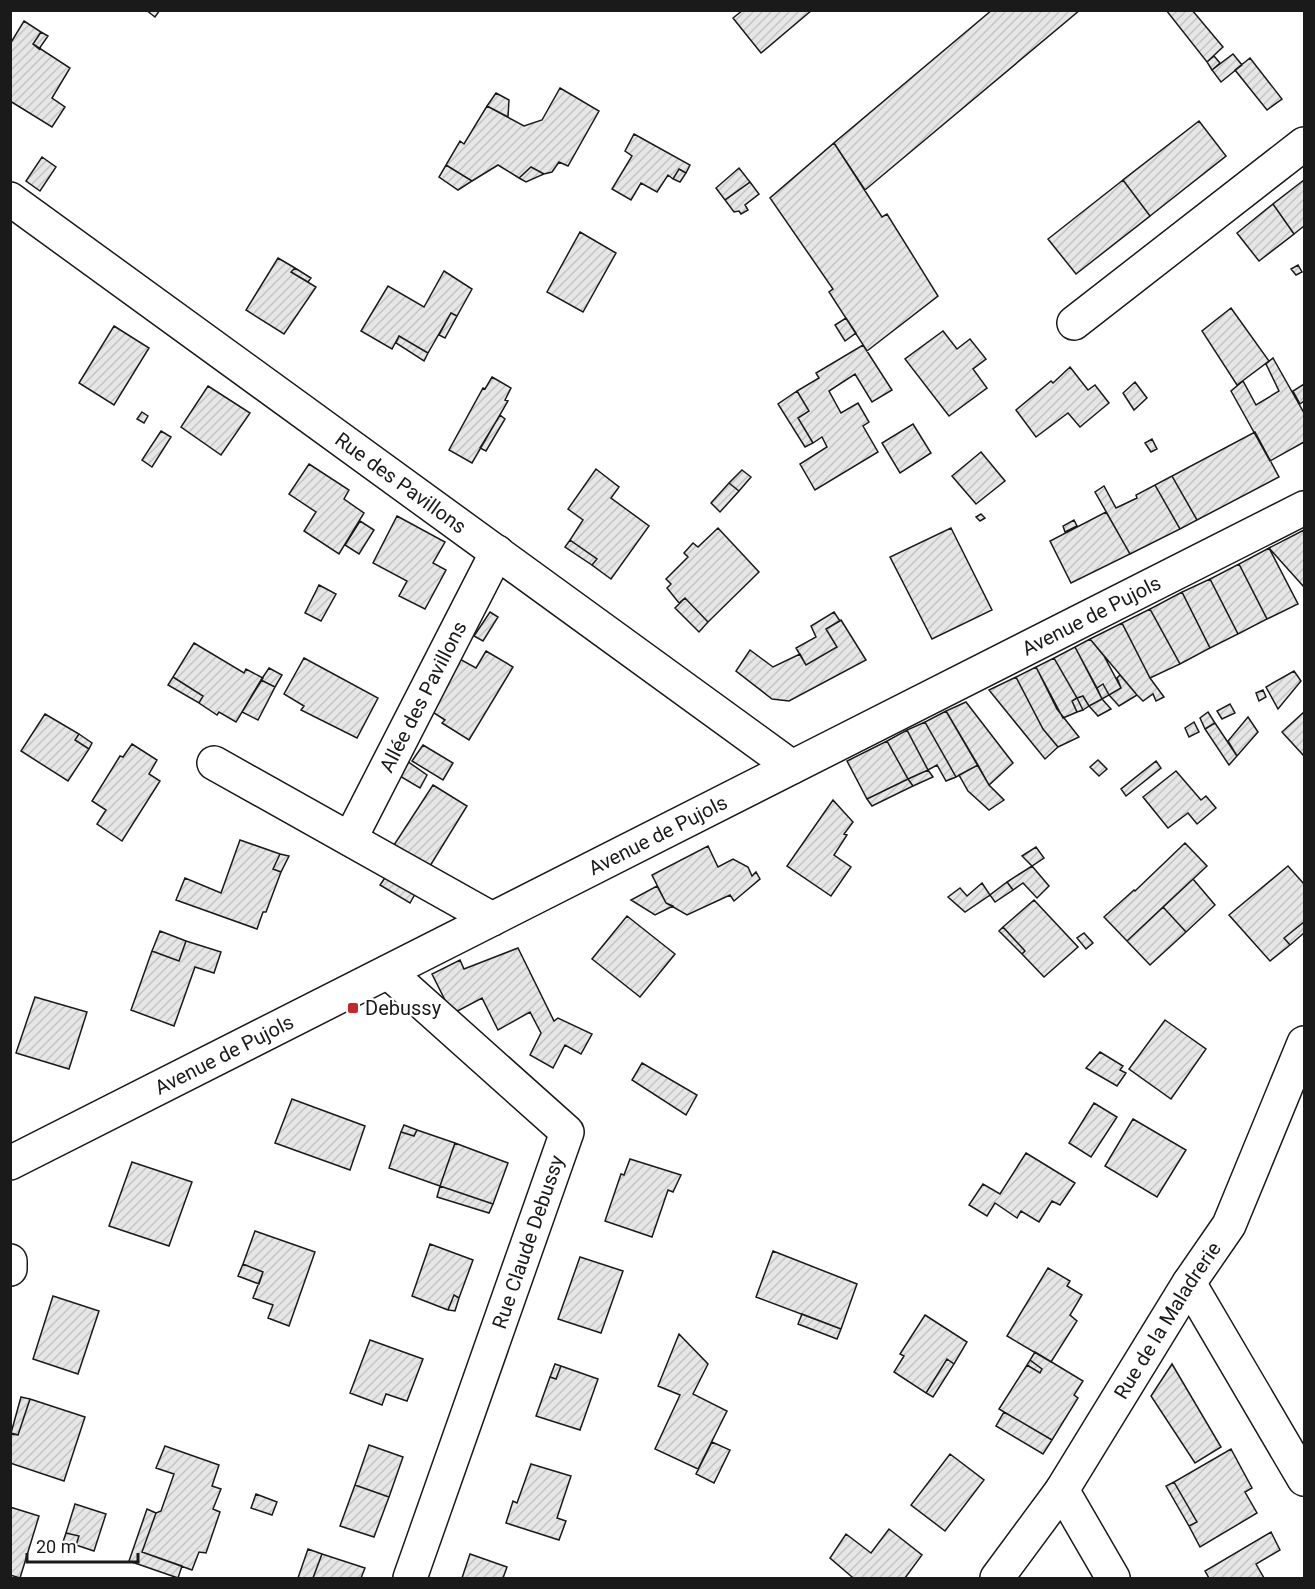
<svg xmlns="http://www.w3.org/2000/svg" width="1315" height="1589" viewBox="0 0 1315 1589" font-family="Roboto,sans-serif">
<style>
.building{fill:url(#building-hatch);stroke:#1a1a1a;stroke-width:1.5}
.lines{fill:none;stroke-linecap:round;stroke-linejoin:round}
.minor-casing{stroke:#1a1a1a;stroke-width:36}
.major-casing{stroke:#1a1a1a;stroke-width:36}
.minor{stroke:#fff;stroke-width:33}
.major{stroke:#fff;stroke-width:33}
.poi-dot{fill:#c62828;stroke:#fff;stroke-width:2}
.labels{text-anchor:middle;stroke-width:4.5;stroke-linejoin:round;paint-order:stroke}
.street-label{font-size:20px;fill:#1a1a1a;stroke:#fff}
.poi-label{font-size:20px;fill:#1a1a1a;stroke:#fff;text-anchor:start}
</style>
<defs>
<pattern id="building-hatch" width="6" height="6" patternUnits="userSpaceOnUse" patternTransform="scale(1.5)"><rect width="6" height="6" fill="#e6e6e6"/><path d="M-1 1l2-2M0 6l6-6M5 7l2-2" fill="none" stroke="#c5c5c5"/></pattern>
</defs>
<rect width="100%" height="100%" fill="#fff"/>
<path class="building" d="M146,10H160L155,17Z
M743,10H812L761,53L733,18Z
M992,10H1080L865,190L834,143Z
M1166,10H1192L1223,47L1207,62Z
M24,21L41,32L33,44L70,68L52,98L65,107L52,127L10,101V44Z
M41,32L48,36L39,49L33,44Z
M1233,54L1242,65L1221,82L1212,70Z
M1214,56L1220,63L1212,70L1207,62Z
M1250,58L1282,99L1267,110L1235,70Z
M560,88L599,111L568,166L559,162L552,172L544,174L531,167L519,178L498,165L472,181L446,165L460,141L464,144L487,106L524,126L542,120Z
M496,93L509,100L508,117L487,106Z
M1199,121L1226,156L1150,216L1123,180Z
M634,134L690,165L686,173L679,169L673,179L668,175L657,192L641,183L631,200L612,189L632,156L625,151Z
M834,143L882,217L887,214L938,296L867,351L829,292L833,289L770,198Z
M42,157L56,167L40,191L26,181Z
M446,165L472,181L458,190L439,177Z
M531,167L544,174L526,182L519,178Z
M739,168L750,182L725,200L716,188Z
M679,169L686,173L680,182L673,179Z
M1123,180L1150,216L1076,274L1048,239Z
M1304,180V226L1294,234L1273,204Z
M750,182L759,194L745,205L748,210L741,214L739,211L734,212L725,200Z
M1273,204L1294,234L1259,261L1237,233Z
M580,232L616,253L583,312L547,292Z
M278,258L295,268L291,272L316,287L284,334L246,310Z
M1298,265L1302,272L1296,275L1291,269Z
M295,268L311,278L308,282L291,272Z
M444,271L472,289L457,316L451,313L428,353L399,336L392,349L361,331L388,286L424,307Z
M1231,308L1269,361L1237,385L1202,331Z
M451,313L457,316L445,338L439,335Z
M846,318L856,333L845,341L835,325Z
M114,326L149,348L114,405L79,383Z
M943,331L957,349L970,339L986,359L973,369L987,388L949,416L905,359Z
M399,336L428,353L424,361L396,343Z
M863,345L892,390L872,402L855,374L829,391L841,413L858,403L869,422L863,426L878,452L815,490L800,464L827,447L822,437L813,443L798,418L809,411L797,391L819,378L816,373Z
M1273,358L1304,413V442L1270,461L1231,391L1243,381L1256,405L1279,391L1266,364Z
M1070,367L1088,390L1095,385L1109,403L1080,427L1068,413L1036,437L1016,410L1051,381L1053,383Z
M492,377L511,388L505,400L508,401L472,463L449,450L483,388L485,389Z
M1135,382L1147,398L1134,410L1123,393Z
M1304,384V401L1300,404L1293,391Z
M208,386L250,413L221,455L181,427Z
M797,391L809,411L798,418L813,443L805,447L778,404Z
M142,412L148,416L144,423L137,419Z
M500,415L505,419L486,451L480,448Z
M913,424L931,453L900,473L882,443Z
M161,431L171,437L152,467L142,460Z
M1255,432L1279,477L1197,520L1172,476Z
M1152,439L1157,449L1151,452L1145,443Z
M981,452L1005,481L976,504L952,476Z
M309,464L349,490L344,499L364,513L339,554L304,531L316,512L289,494Z
M596,469L619,487L611,498L649,526L611,579L592,565L597,559L570,540L583,520L568,509Z
M742,470L751,477L739,491L729,483Z
M1172,476L1197,520L1180,529L1155,485Z
M729,483L739,491L720,512L711,503Z
M1155,485L1180,529L1130,554L1095,492L1104,486L1116,508L1137,498L1136,495Z
M1106,512L1130,554L1071,583L1050,541Z
M981,514L985,518L980,521L976,517Z
M397,516L445,542L433,563L446,570L425,609L399,596L407,581L373,563Z
M1074,520L1077,526L1065,532L1063,526Z
M360,521L374,530L359,554L345,545Z
M718,528L759,572L708,622L685,598L679,603L667,588L671,584L666,579L688,557L684,553L693,543L698,547Z
M951,528L992,610L932,639L890,557Z
M1304,530V587L1269,548Z
M570,540L597,559L592,565L565,547Z
M1269,548L1298,604L1267,619L1239,564Z
M1239,564L1267,619L1238,634L1210,579Z
M1210,579L1238,634L1210,648L1182,592Z
M319,585L336,594L321,621L305,613Z
M1182,592L1210,648L1180,664L1150,609Z
M685,598L708,622L699,632L675,608Z
M1150,609L1180,664L1150,678L1122,623Z
M490,612L498,617L483,641L474,636Z
M834,612L840,621L826,629L837,647L806,665L796,648L816,637L811,626Z
M841,620L866,660L789,701L772,699L736,671L750,650L773,667L800,654L806,665L837,647L826,629Z
M1122,623L1150,678L1164,697L1156,701L1153,694L1143,701L1137,695L1090,639Z
M1090,639L1104,656L1121,688L1109,695L1103,684L1097,688L1075,647Z
M194,643L244,673L246,669L263,678L236,722L219,712L217,715L199,703L203,696L173,677Z
M1075,647L1102,699L1089,706L1083,696L1077,698L1054,658Z
M486,651L513,667L469,740L442,723L445,720L431,711L458,658L476,668Z
M304,658L378,698L357,738L301,710L304,706L284,694Z
M1054,658L1077,698L1072,701L1077,712L1063,718L1036,667Z
M1036,667L1057,709L1079,737L1058,747L1043,729L1016,677Z
M269,668L282,675L275,687L261,680Z
M1294,671L1301,681L1278,709L1266,687Z
M1120,675L1137,695L1119,706L1109,695L1121,688L1117,678Z
M173,677L203,696L199,703L168,685Z
M1016,677L1043,729L1058,747L1045,759L989,690Z
M261,680L275,687L258,720L242,712Z
M1103,684L1109,695L1102,699L1097,688Z
M1263,690L1266,697L1259,701L1256,693Z
M1083,696L1089,706L1083,710L1077,698Z
M1077,698L1083,710L1077,712L1072,701Z
M1102,699L1111,709L1098,716L1089,706Z
M966,702L1013,763L989,785L946,711Z
M1230,704L1235,713L1222,719L1217,711Z
M946,711L978,765L956,777L925,722Z
M1208,712L1215,723L1205,729L1200,718Z
M1304,712V756L1282,732Z
M45,714L79,734L75,740L89,749L68,781L21,751Z
M1248,717L1258,732L1237,756L1228,741Z
M925,722L956,777L946,781L937,765L928,770L907,730Z
M1194,722L1199,732L1189,737L1185,728Z
M1215,723L1237,756L1229,765L1205,729Z
M907,730L928,770L908,779L887,741Z
M79,734L92,743L89,749L75,740Z
M887,741L908,779L867,799L847,761Z
M132,744L157,760L149,774L160,781L122,841L97,824L106,810L92,801L120,756L123,757Z
M423,745L453,763L443,780L412,761Z
M1098,760L1107,769L1099,776L1090,767Z
M407,761L427,775L420,788L398,775Z
M1156,761L1161,768L1126,796L1121,789Z
M978,765L989,785L1004,800L989,810L968,791L959,775Z
M928,770L933,777L913,786L908,779Z
M1176,771L1201,800L1206,796L1216,808L1197,824L1188,813L1168,828L1143,797Z
M908,779L913,786L872,806L867,799Z
M433,785L467,806L430,866L394,845Z
M833,800L853,822L844,834L847,835L834,855L851,867L831,896L787,866Z
M240,840L280,854L273,869L281,872L266,912H263L257,929L176,900L185,878L221,893Z
M1185,843L1207,866L1127,941L1104,917L1134,890L1135,891Z
M708,846L718,867L733,859L748,867L752,876L756,872L760,879L734,901L730,895L687,915L666,903L652,875Z
M1036,847L1044,858L1032,866L1022,856Z
M280,854L289,856L281,872L273,869Z
M1032,866L1049,886L1037,898L1023,883L1013,890L1007,882Z
M1288,866L1304,884V922L1284,938L1290,945L1270,961L1229,915Z
M391,869L419,887L410,903L380,885Z
M1193,879L1215,905L1186,932L1163,907Z
M1007,882L1013,890L995,902L990,895Z
M982,883L990,895L965,912L948,897L960,888L967,896Z
M657,886L666,903L673,906L655,915L631,900Z
M1034,900L1078,947L1044,977L1022,954L1025,951L1003,927Z
M1163,907L1186,932L1150,965L1127,941Z
M627,916L675,954L640,997L592,959Z
M1304,922V933L1290,945L1284,938Z
M1003,927L1025,951L1022,954L999,931Z
M160,931L186,941L179,961L152,951Z
M1084,933L1093,943L1086,949L1077,938Z
M186,941L221,952L214,973L195,967L174,1026L131,1010L152,951L179,961Z
M518,948L554,1021L558,1018L592,1034L581,1054L565,1045L553,1068L530,1055L541,1033L530,1012L498,1030L482,998L452,1014L432,974L460,960L464,969Z
M35,997L87,1012L69,1069L16,1053Z
M1165,1020L1206,1049L1171,1099L1129,1069Z
M1100,1052L1123,1066L1120,1070L1126,1073L1117,1086L1086,1068Z
M642,1063L697,1095L686,1115L632,1080Z
M292,1099L365,1126L350,1170L275,1143Z
M1094,1103L1117,1117L1091,1157L1069,1143Z
M1133,1119L1186,1150L1157,1197L1105,1166Z
M404,1125L417,1130L414,1136L401,1132Z
M417,1130L455,1143L440,1186L389,1168L401,1132L414,1136Z
M455,1143L508,1163L493,1204L440,1186Z
M1026,1153L1075,1183L1060,1205L1052,1201L1039,1222L1021,1211L1017,1218L995,1203L987,1216L969,1205L983,1184L1000,1194Z
M630,1159L681,1175L673,1192L668,1190L652,1237L605,1221L621,1174L624,1175Z
M132,1162L192,1182L169,1246L109,1226Z
M440,1186L493,1204L489,1213L437,1197Z
M255,1231L315,1252L289,1326L268,1318L273,1305L253,1298L263,1272L243,1264Z
M430,1244L473,1260L459,1298L454,1295L448,1310L412,1296Z
M773,1251L857,1284L841,1329L756,1297Z
M580,1257L623,1271L601,1333L558,1319Z
M243,1264L263,1272L259,1284L238,1276Z
M1048,1268L1070,1281L1067,1286L1082,1295L1070,1315L1077,1321L1051,1362L1007,1336Z
M454,1295L459,1298L455,1311L448,1310Z
M53,1296L99,1311L78,1374L33,1359Z
M802,1314L841,1329L837,1339L798,1324Z
M925,1315L967,1342L954,1364L947,1359L926,1393L894,1372L904,1356L900,1354Z
M679,1334L708,1364L693,1394L727,1411L698,1469L655,1449L680,1395L658,1386Z
M370,1340L423,1359L407,1401L386,1394L382,1405L350,1393Z
M1035,1352L1083,1381L1074,1395L1078,1398L1052,1440L999,1409L1027,1365L1040,1373L1042,1369L1030,1360Z
M947,1359L954,1364L933,1397L926,1393Z
M1030,1360L1042,1369L1040,1373L1027,1365Z
M555,1364L561,1366L556,1379L550,1377Z
M1172,1364L1221,1447L1195,1463L1151,1396Z
M561,1366L598,1379L580,1430L536,1416L550,1377L556,1379Z
M21,1397L30,1399L18,1435L11,1433Z
M30,1399L85,1417L64,1481L10,1463V1434L18,1435Z
M1004,1412L1052,1440L1043,1454L996,1426Z
M712,1442L730,1450L714,1483L696,1474Z
M369,1445L403,1457L389,1497L355,1485Z
M165,1446L219,1465L212,1486L221,1489L213,1509L220,1512L206,1553L199,1552L192,1570L142,1552L156,1513L161,1511L174,1474L156,1468Z
M1231,1449L1252,1488L1245,1492L1257,1513L1200,1547L1189,1526L1197,1522L1174,1482Z
M950,1454L984,1480L945,1531L911,1505Z
M531,1464L571,1476L557,1518L566,1521L559,1540L506,1523L513,1501L517,1503Z
M1174,1482L1197,1522L1189,1526L1166,1486Z
M355,1485L389,1497L374,1537L340,1526Z
M256,1494L277,1502L272,1515L251,1508Z
M75,1504L106,1514L94,1551L76,1545L79,1536L66,1533Z
M10,1507L39,1516L20,1578L10,1575Z
M147,1509L156,1513L142,1552L182,1566L178,1578L129,1561Z
M889,1529L922,1555L905,1578H851L852,1577L830,1558L846,1534L871,1553Z
M1271,1532L1280,1550L1256,1564L1264,1578H1209L1205,1571Z
M66,1533L79,1536L76,1545L63,1542Z
M308,1549L322,1554L313,1578H298Z
M322,1554L365,1568L361,1578H313Z
M470,1554L507,1567L503,1578H462Z"/>
<g class="lines">
<g class="minor-casing">
<g id="minor">
<path id="s1" d="M10,199L792,767"/>
<path d="M1074,323L1304,144"/>
<path d="M214,763L492,919"/>
<path id="s2" d="M350,839L497,552"/>
<path d="M388,972L567,1132L410,1578"/>
<path d="M10,1261V1269"/>
<path d="M1189,1283L1304,1479"/>
<path d="M1062,1490L1113,1578"/>
<path id="s3" d="M997,1578L1062,1490L1189,1283L1229,1225L1304,1043"/>
</g>
</g>
<g class="major-casing">
<g id="major">
<path id="s4" d="M10,1163L1304,508"/>
</g>
</g>
<use href="#minor" class="minor"/>
<use href="#major" class="major"/>
</g>
<rect class="poi-dot" x="347" y="1002" width="12" height="12" rx="3"/>
<g class="labels">
<g class="street-label">
<text dy="7" stroke="none"><textPath href="#s1" startOffset="483">Rue des Pavillons</textPath></text>
<text dy="7" stroke="none"><textPath href="#s4" startOffset="1212">Avenue de Pujols</textPath></text>
<text dy="7" stroke="none"><textPath href="#s2" startOffset="160">Allée des Pavillons</textPath></text>
<text dy="7" stroke="none"><textPath href="#s4" startOffset="726">Avenue de Pujols</textPath></text>
<text dy="7" stroke="none"><textPath href="#s4" startOffset="240">Avenue de Pujols</textPath></text>
<text transform="translate(528 1242) rotate(-71)" y="7">Rue Claude Debussy</text>
<text dy="7" stroke="none"><textPath href="#s3" startOffset="309">Rue de la Maladrerie</textPath></text>
</g>
<g class="poi-label">
<text x="365" y="1015">Debussy</text>
</g>
</g>
<rect width="1315" height="1589" fill="none" stroke="#1a1a1a" stroke-width="24"/>
<path d="M27 1553v9h111v-9" fill="none" stroke="#1a1a1a" stroke-width="3"/>
<text x="36" y="1553" font-size="18" fill="#1a1a1a" stroke="#ffffff" stroke-width="4.5" paint-order="stroke">20 m</text>
</svg>
